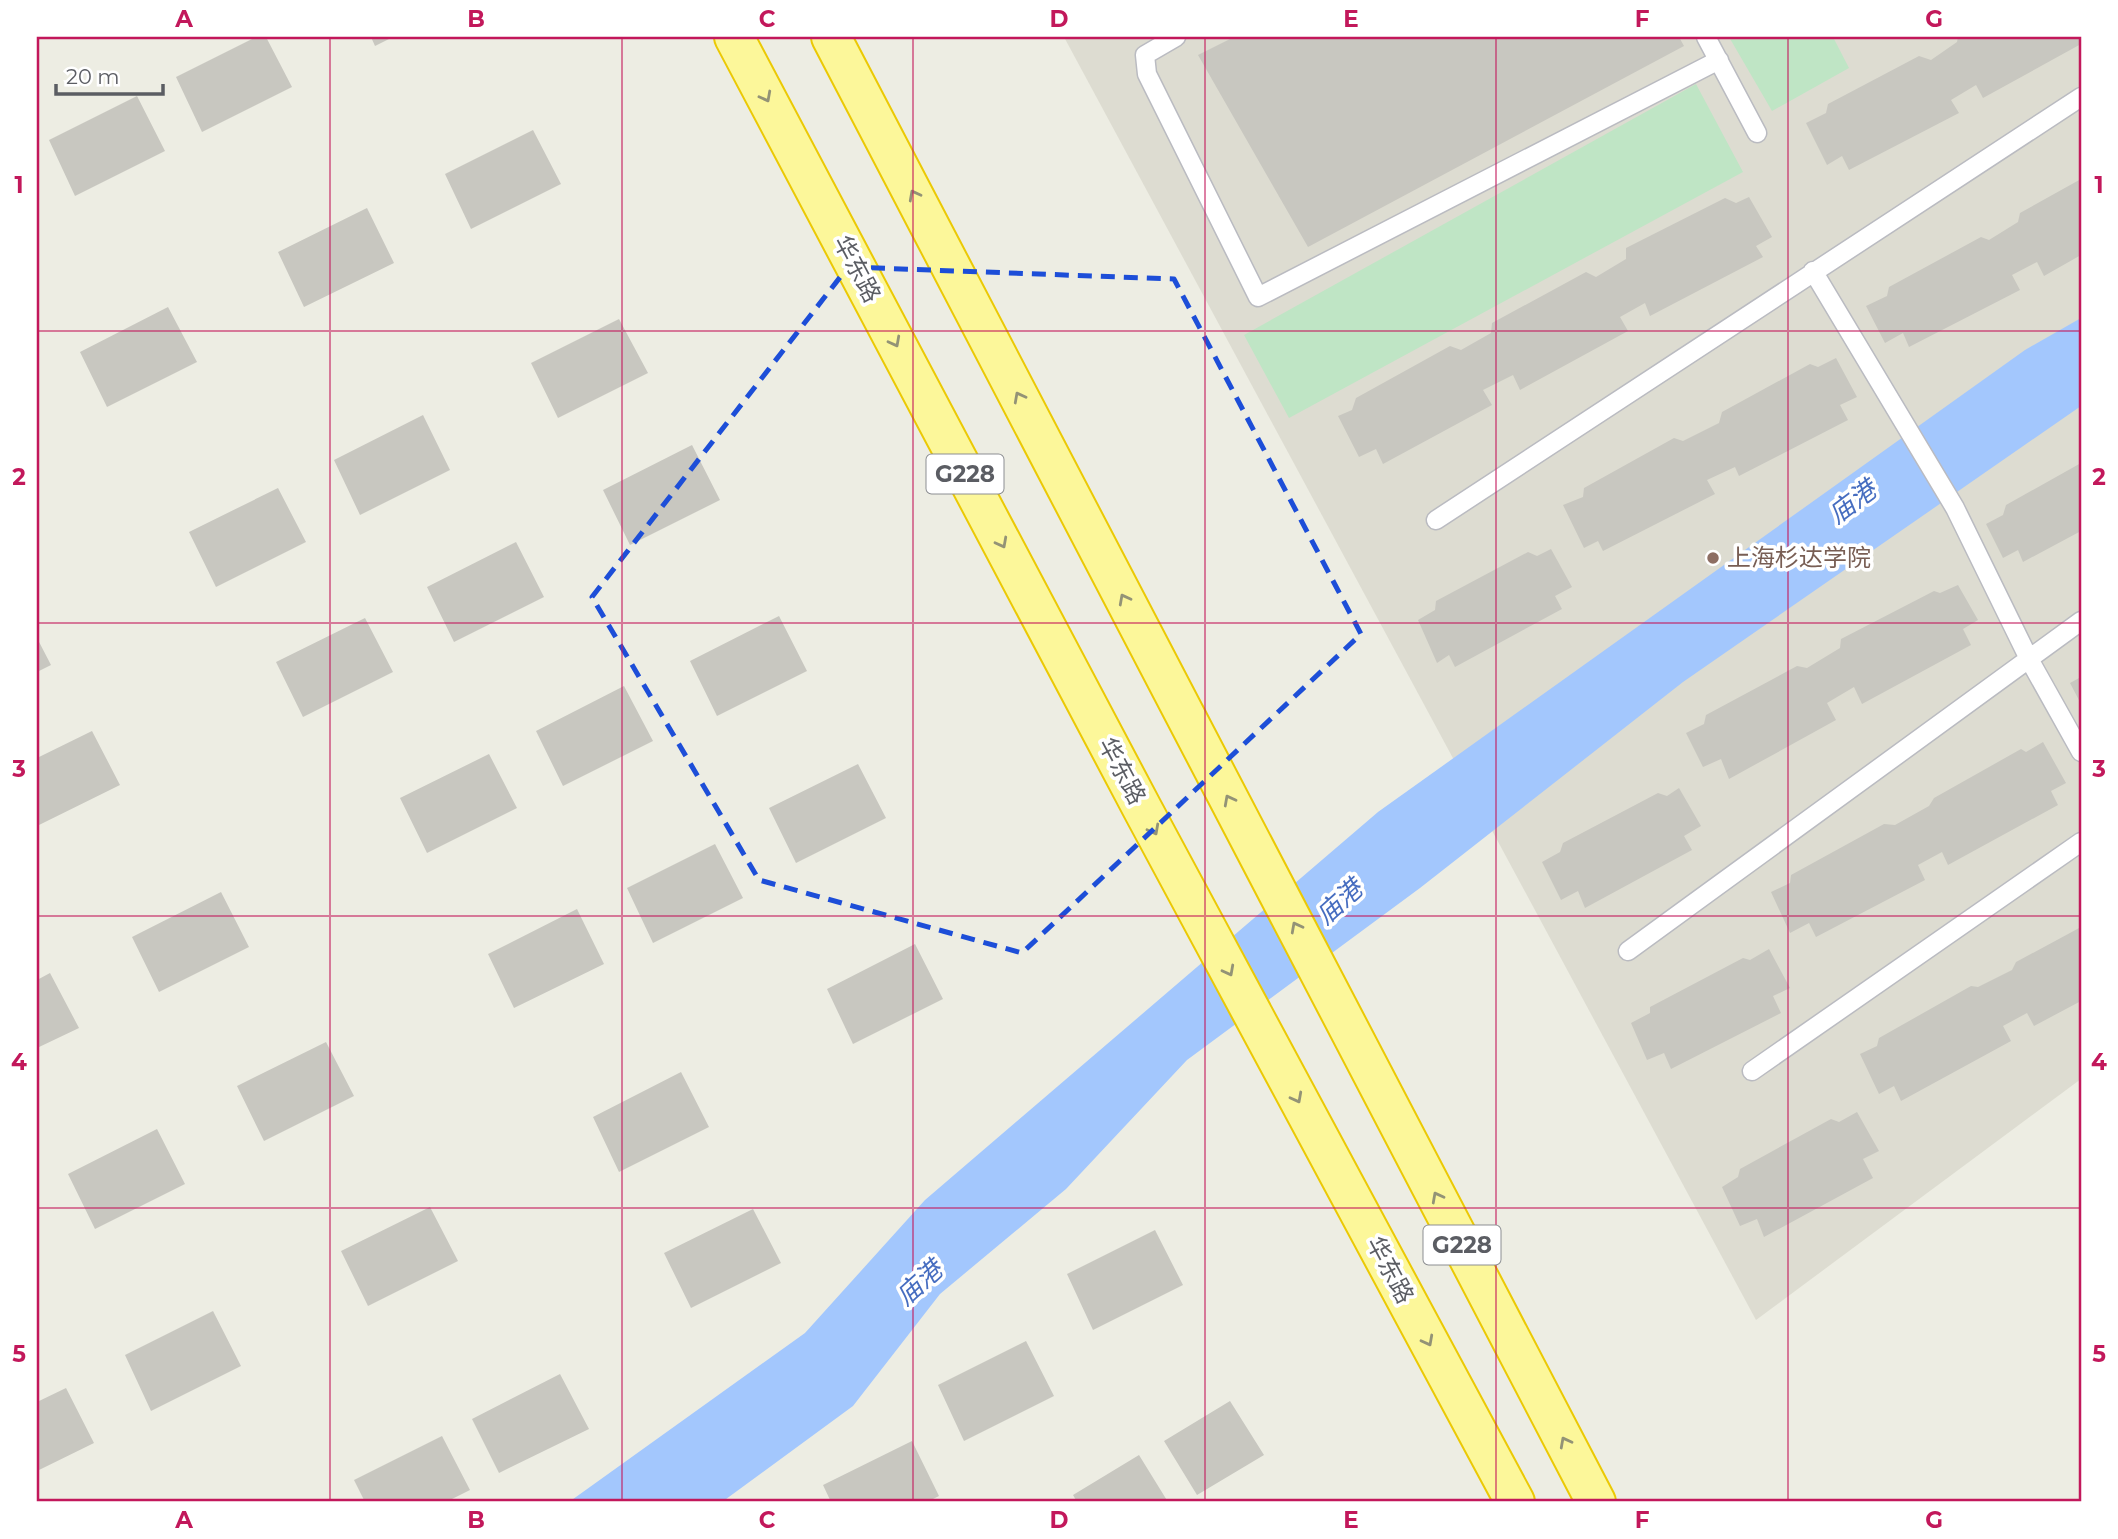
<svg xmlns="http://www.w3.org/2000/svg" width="2118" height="1539" viewBox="0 0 2118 1539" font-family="Montserrat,'Noto Sans SC',sans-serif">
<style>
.education{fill:#dddcd1}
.green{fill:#bfe5c5}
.water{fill:#a3c7fd}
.building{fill:#c8c7c0}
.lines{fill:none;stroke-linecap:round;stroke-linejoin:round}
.service-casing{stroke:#babbc1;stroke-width:21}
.trunk-casing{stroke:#ebc905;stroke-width:42}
.service{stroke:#fff;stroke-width:18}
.trunk{stroke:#fcf79a;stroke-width:38}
.oneway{stroke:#939376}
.marked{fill:none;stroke:#1d4ed8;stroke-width:5;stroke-dasharray:14 9;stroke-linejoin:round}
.grid{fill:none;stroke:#c2185b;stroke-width:2;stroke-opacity:0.55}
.education-dot{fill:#8d6e63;stroke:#fff;stroke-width:2.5}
.labels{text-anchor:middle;stroke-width:7;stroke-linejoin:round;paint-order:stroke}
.shield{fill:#fff;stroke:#8c8e92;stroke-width:2}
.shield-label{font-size:23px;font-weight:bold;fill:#5b5d63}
.street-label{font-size:24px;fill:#5b5d63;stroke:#fff}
.education-label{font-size:24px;fill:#785e54;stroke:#fff;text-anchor:start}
.water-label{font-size:26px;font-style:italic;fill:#466dc0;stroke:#fff}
.neatline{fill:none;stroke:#c2185b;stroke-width:2.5}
.grid-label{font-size:23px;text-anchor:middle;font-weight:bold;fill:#c2185b}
</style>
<rect width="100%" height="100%" fill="#edede3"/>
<path class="education" d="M1064,37H2081V1079L1756,1320Z"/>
<path class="green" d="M1729,37H1833L1849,68L1772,111Z
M1696,84L1743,172L1289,418L1244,335Z"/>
<path class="water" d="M2081,318V406L1683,682L1420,888L1187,1060L1066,1189L940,1294L853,1406L722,1502H569L805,1333L925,1200L1378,812L2025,350Z"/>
<path class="building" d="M256,37H266L292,87L202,132L176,77Z
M371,37H393L375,46Z
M1234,37H1679L1684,46L1308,247L1198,55Z
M1958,37H2081V44L1983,98L1976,85L1951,100L1959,113L1849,170L1842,156L1827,165L1806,123L1826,113L1828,104L1919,56L1931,60L1957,42Z
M137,96L165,151L75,196L49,140Z
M533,130L561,184L471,229L445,174Z
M2081,179V255L2044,276L2037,262L2012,275L2020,290L1909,347L1903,333L1885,343L1866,306L1887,296L1889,287L1981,237L1989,240L2018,222L2020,213Z
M1749,197L1772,237L1756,246L1763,257L1650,316L1645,303L1620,317L1628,331L1520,390L1513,375L1483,390L1492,405L1383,464L1376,449L1359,457L1338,416L1352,410L1356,398L1450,346L1461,350L1491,333L1492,323L1586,272L1596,277L1626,259V248L1725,198L1736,203Z
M367,208L394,263L304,307L278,252Z
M168,307L197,362L107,407L80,352Z
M619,319L648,373L558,418L531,363Z
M1836,358L1857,397L1840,405L1848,420L1739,476L1735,467L1707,480L1715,494L1603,551L1598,541L1584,548L1563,505L1583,497L1584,488L1674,438L1683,441L1719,423L1722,412L1810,364L1818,367Z
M423,415L450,470L360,515L334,460Z
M692,445L720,500L630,545L603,490Z
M2081,463V531L2023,562L2018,550L2003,558L1986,524L2003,515L2006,505Z
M278,488L306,542L216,587L189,532Z
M516,542L544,597L454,642L427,587Z
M1551,549L1572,587L1555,596L1562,609L1455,667L1449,655L1437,663L1418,620L1435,610L1436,601L1528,552L1537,556Z
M1958,585L1978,620L1963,629L1971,645L1862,704L1854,687L1827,703L1836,720L1729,779L1721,759L1703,767L1686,733L1704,724L1706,715L1797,666L1807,668L1840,648L1841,639L1934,591L1940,593Z
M779,616L807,671L717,716L690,661Z
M365,618L393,672L303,717L276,662Z
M37,638L51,665L37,672Z
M2081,677V704L2070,683Z
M624,686L653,741L563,786L536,731Z
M92,731L120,785L37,826V758Z
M2043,742L2066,783L2051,791L2058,805L1948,865L1942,852L1918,865L1925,880L1816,937L1809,923L1790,933L1771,892L1790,883L1791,875L1884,824L1895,825L1929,806L1934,798L2021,749L2026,752Z
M489,754L517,808L427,853L400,798Z
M858,764L886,818L796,863L769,808Z
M1679,788L1701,826L1684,836L1692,850L1585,908L1578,891L1561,900L1542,862L1560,852L1563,843L1658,793L1667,796Z
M715,844L743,898L653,943L627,888Z
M221,892L249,947L159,992L132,937Z
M577,909L604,964L514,1008L488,954Z
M2081,927V1001L2034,1026L2027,1013L2003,1026L2011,1041L1901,1101L1894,1086L1879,1094L1860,1054L1877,1046L1879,1038L1971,986L1978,987L2012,970L2016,962Z
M915,944L943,999L853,1044L827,989Z
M1769,949L1790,988L1773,996L1781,1013L1671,1069L1664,1053L1647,1060L1631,1023L1650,1013V1007L1743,958L1750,960Z
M50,973L79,1028L37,1048V980Z
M326,1042L354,1096L264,1141L237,1086Z
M681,1072L709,1127L619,1172L593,1117Z
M1857,1112L1879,1151L1863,1159L1873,1178L1764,1237L1757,1219L1740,1226L1722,1187L1738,1177L1740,1169L1831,1119L1839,1122Z
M157,1129L185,1184L95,1229L68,1174Z
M430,1207L458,1261L368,1306L341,1251Z
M753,1209L781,1263L691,1308L664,1253Z
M1155,1230L1183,1285L1093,1330L1067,1274Z
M213,1311L241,1366L151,1411L125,1355Z
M1026,1341L1054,1396L964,1441L938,1385Z
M560,1374L589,1429L499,1473L472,1419Z
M66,1388L94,1443L37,1471V1402Z
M1230,1401L1264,1455L1197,1495L1164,1441Z
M442,1436L470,1490L446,1502H365L354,1480Z
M912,1441L939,1496L927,1502H831L823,1485Z
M1139,1455L1168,1502H1077L1073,1495Z"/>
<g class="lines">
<g class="service-casing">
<path id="service" d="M1176,37L1145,55L1147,74L1258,297L1719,60
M1706,37L1757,133
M1813,271L1955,508L2029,659L2081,752
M1436,520L2081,97
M1628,951L2081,621
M1752,1071L2081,842"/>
</g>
<g class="trunk-casing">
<path id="trunk" d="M734,37L1143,810L1515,1502
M831,37L1596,1502"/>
</g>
<use href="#service" class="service"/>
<use href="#trunk" class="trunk"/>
</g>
<defs><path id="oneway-chevron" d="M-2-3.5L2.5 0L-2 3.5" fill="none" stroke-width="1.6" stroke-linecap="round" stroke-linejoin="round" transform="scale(1.75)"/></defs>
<g class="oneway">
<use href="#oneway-chevron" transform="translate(766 97) rotate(62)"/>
<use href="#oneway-chevron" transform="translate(914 195) rotate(-118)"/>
<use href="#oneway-chevron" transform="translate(895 342) rotate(62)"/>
<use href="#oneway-chevron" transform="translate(1019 397) rotate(-118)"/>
<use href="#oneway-chevron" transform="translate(1002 543) rotate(62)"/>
<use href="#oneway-chevron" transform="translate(1124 599) rotate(-118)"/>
<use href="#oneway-chevron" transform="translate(1229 800) rotate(-118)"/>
<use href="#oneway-chevron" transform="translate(1154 830) rotate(62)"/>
<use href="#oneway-chevron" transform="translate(1296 927) rotate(-118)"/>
<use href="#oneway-chevron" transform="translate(1229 971) rotate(62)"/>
<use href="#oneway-chevron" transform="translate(1297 1098) rotate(62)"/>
<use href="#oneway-chevron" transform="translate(1437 1197) rotate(-118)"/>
<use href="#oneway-chevron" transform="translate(1428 1341) rotate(62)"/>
<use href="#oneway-chevron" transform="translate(1565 1442) rotate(-118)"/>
</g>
<path class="marked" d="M848,267L1174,279L1361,634L1022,953L759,880L592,597Z"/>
<path class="grid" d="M330,37V1502M622,37V1502M913,37V1502M1205,37V1502M1496,37V1502M1788,37V1502M37,331H2081M37,623H2081M37,916H2081M37,1208H2081"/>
<circle class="education-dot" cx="1713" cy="558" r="7"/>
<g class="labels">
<g class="shield">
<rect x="926.5" y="454.5" width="77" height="39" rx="5"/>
<rect x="1423.5" y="1225.5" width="77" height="39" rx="5"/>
</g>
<g class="shield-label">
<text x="965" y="482">G228</text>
<text x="1462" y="1253">G228</text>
</g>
<g class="street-label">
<text transform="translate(857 269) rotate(62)" y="8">华东路</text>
<text transform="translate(1122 771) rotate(62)" y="8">华东路</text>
<text transform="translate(1390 1270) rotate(62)" y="8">华东路</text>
</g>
<g class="education-label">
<text x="1727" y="566">上海杉达学院</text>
</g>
<g class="water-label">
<text transform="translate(1852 502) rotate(-37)" y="9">庙港</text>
<text transform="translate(1339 902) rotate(-42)" y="9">庙港</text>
<text transform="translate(919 1283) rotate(-42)" y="9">庙港</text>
</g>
</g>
<rect width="2118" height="1539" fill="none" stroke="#ffffff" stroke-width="77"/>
<path d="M56 84v10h107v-10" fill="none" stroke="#5b5d63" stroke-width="3.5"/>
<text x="66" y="84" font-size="21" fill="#5b5d63" stroke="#ffffff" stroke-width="5" paint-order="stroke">20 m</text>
<rect x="38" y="38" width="2042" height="1462" class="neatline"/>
<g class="grid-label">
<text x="184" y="27">A</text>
<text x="476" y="27">B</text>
<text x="767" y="27">C</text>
<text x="1059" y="27">D</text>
<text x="1351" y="27">E</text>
<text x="1642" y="27">F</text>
<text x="1934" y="27">G</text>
<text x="19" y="193">1</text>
<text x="2099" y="193">1</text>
<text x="19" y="485">2</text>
<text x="2099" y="485">2</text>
<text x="19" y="777">3</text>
<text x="2099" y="777">3</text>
<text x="19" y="1070">4</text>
<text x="2099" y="1070">4</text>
<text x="19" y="1362">5</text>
<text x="2099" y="1362">5</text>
<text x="184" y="1528">A</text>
<text x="476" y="1528">B</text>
<text x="767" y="1528">C</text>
<text x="1059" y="1528">D</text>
<text x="1351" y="1528">E</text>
<text x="1642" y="1528">F</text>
<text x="1934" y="1528">G</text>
</g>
</svg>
